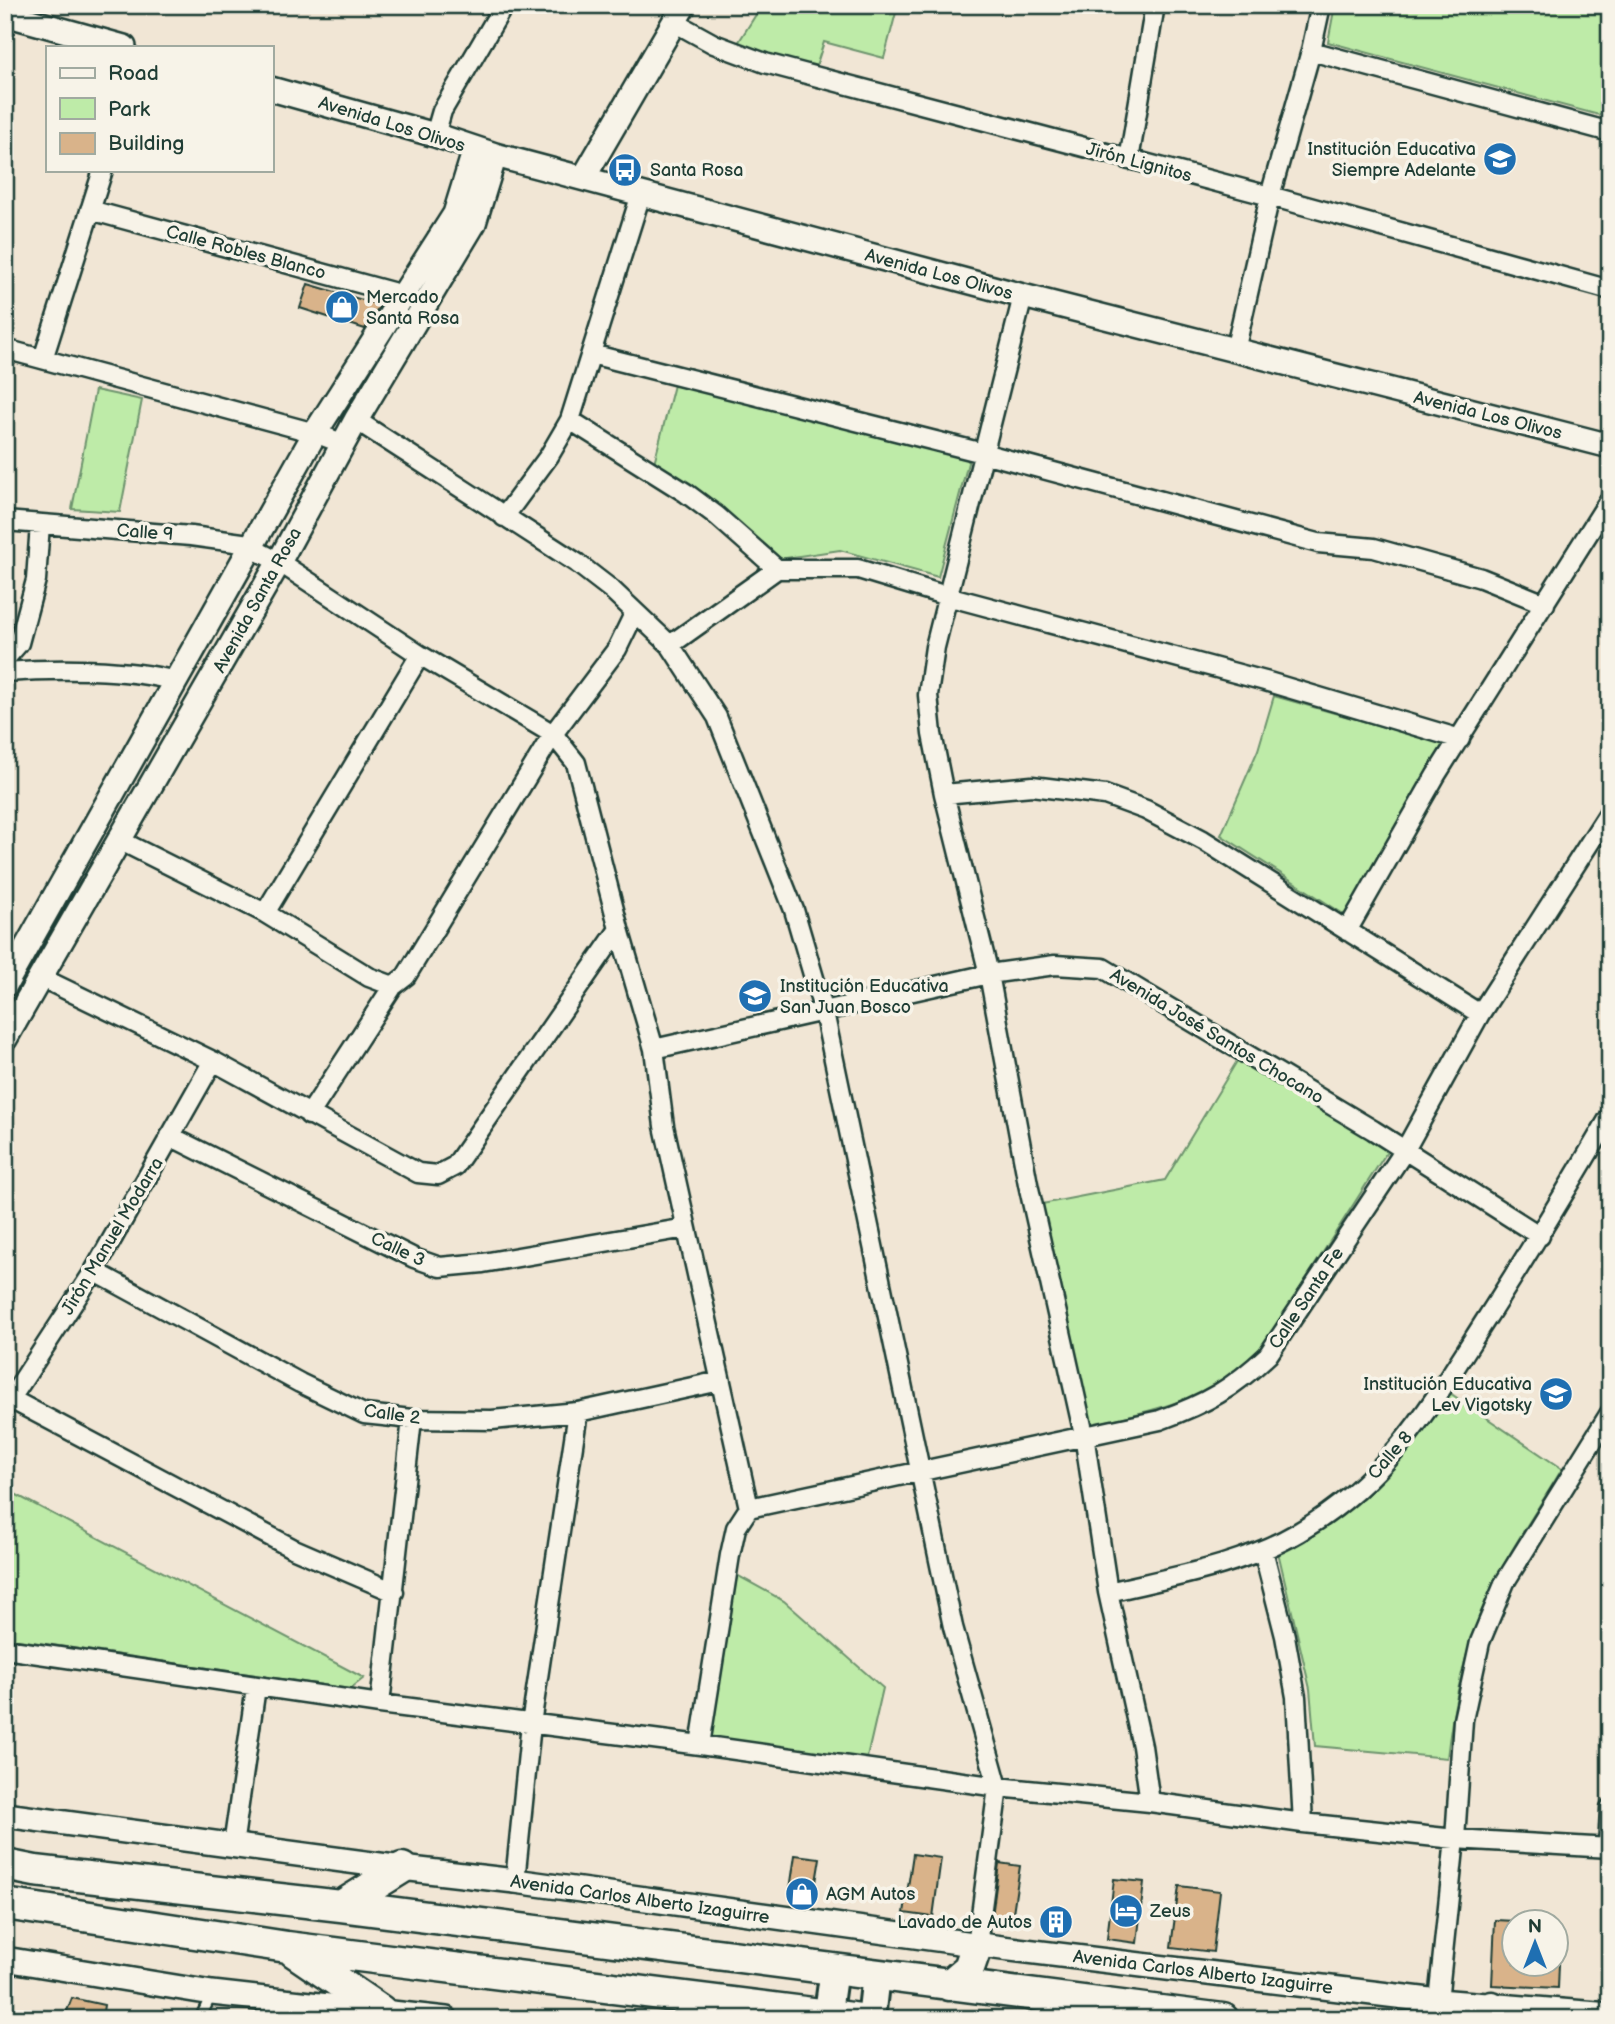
<svg xmlns="http://www.w3.org/2000/svg" width="1615" height="2024" viewBox="0 0 1615 2024" font-family="'Balsamiq Sans',sans-serif">
<style>
.green{fill:#beeba8;stroke:#6e946e;stroke-width:2}
.building{fill:#d9b38a;stroke:#1f3d34;stroke-width:2}
.lines{fill:none;stroke-linecap:round;stroke-linejoin:round}
.service-casing{stroke:#1f3d34;stroke-width:14}
.minor-casing{stroke:#1f3d34;stroke-width:23}
.tertiary-casing{stroke:#1f3d34;stroke-width:28}
.secondary-casing{stroke:#1f3d34;stroke-width:32}
.primary-casing{stroke:#1f3d34;stroke-width:35}
.service{stroke:#f7f3e8;stroke-width:9}
.minor{stroke:#f7f3e8;stroke-width:18}
.tertiary{stroke:#f7f3e8;stroke-width:23}
.secondary{stroke:#f7f3e8;stroke-width:26}
.primary{stroke:#f7f3e8;stroke-width:30}
.labels{text-anchor:middle;stroke-width:7;stroke-linejoin:round;paint-order:stroke}
.street-label{font-size:18px;fill:#1f3d34;stroke:#f7f3e8}
.poi-label{font-size:18px;fill:#1f3d34;stroke:#f7f3e8;text-anchor:start}
</style>
<rect width="100%" height="100%" fill="#f1e6d5"/>
<filter id="ink" filterUnits="userSpaceOnUse"><feTurbulence type="fractalNoise" baseFrequency=".0143" numOctaves="2"/><feDisplacementMap in="SourceGraphic" scale="14" xChannelSelector="R" yChannelSelector="G"/><feConvolveMatrix kernelMatrix="1 2 1 2 8 2 1 2 1" color-interpolation-filters="sRGB"/></filter>
<g filter="url(#ink)">
<path class="green" d="M762,5H898L884,58L824,42L813,76L733,51Z
M1335,5H1610V118L1328,42Z
M674,385L969,459L938,577L840,550L779,559L708,499L654,463Z
M95,390L142,400L120,512L72,509Z
M1274,696L1448,745L1431,780L1345,915L1221,835L1258,750Z
M1237,1061L1388,1150L1266,1342C1259,1350 1252,1358 1244,1365C1201,1402 1143,1413 1089,1425L1042,1204L1165,1180Z
M1447,1391L1562,1469C1531,1521 1493,1573 1474,1631C1460,1673 1452,1714 1447,1758L1315,1746L1310,1689L1278,1552C1303,1539 1329,1525 1351,1507C1391,1475 1419,1433 1447,1391Z
M13,1493L364,1678L350,1689L5,1638V1509Z
M737,1575L784,1601L883,1688L866,1762L711,1738Z"/>
<path class="building" d="M308,284L380,305L365,329L300,308Z
M913,1854L941,1858L933,1917L904,1913Z
M795,1855L820,1858L813,1900L789,1896Z
M999,1863L1020,1866L1011,1926L991,1924Z
M1114,1879L1144,1882L1137,1943L1107,1939Z
M1179,1886L1220,1891L1213,1952L1171,1947Z
M1048,1911L1066,1913L1063,1934L1046,1932Z
M1495,1920L1514,1921V1964H1559L1558,1988L1492,1985Z
M72,1998L104,2005L102,2019H64Z"/>
<g class="lines">
<g class="service-casing">
<path id="service" d="M200,2019L211,1995"/>
</g>
<g class="minor-casing">
<path id="minor" d="M674,22L714,44L765,63L1270,196L1610,290
M1311,51L1610,132
M435,135L442,111L504,5
M1129,160L1155,5
M90,210L403,295
M1023,296L935,647L928,695L932,734L944,794L989,974L1028,1184L1084,1435L1108,1592L1142,1746L1150,1802
M5,349L315,433L344,444
M1235,351L1270,196L1311,51L1321,5
M591,354L983,453L1318,543L1374,548L1481,578L1545,604
M43,359L103,170
M356,420L577,563L612,590L670,645L717,717L794,910L824,1012L953,1627L998,1787L977,1945
M570,420L686,493L717,516L777,569
M504,517L549,456L570,420L641,194
M5,521L191,536L242,543L279,562L420,655L553,734L576,763L619,929L654,1049L664,1126L749,1508L736,1528L730,1555L700,1745
M670,645L777,569H858L947,596L1265,681L1460,739
M5,659L19,643L36,580L40,524
M5,672C56,668 127,668 176,681
M944,794L1032,786L1105,795L1146,810L1203,840L1480,1014
M121,841L265,913L369,977L393,986
M265,913L420,655
M1347,931L1436,775L1610,499
M42,978L213,1061L418,1173L438,1175L455,1166L619,929
M654,1049L989,974L1055,965L1103,968L1373,1130L1540,1236
M309,1115L393,986L406,976L553,734L617,649L635,612
M170,1136L414,1258L440,1267L483,1263L686,1228
M94,1271L300,1383L364,1414L412,1419L492,1420L578,1412L720,1381
M5,1396L292,1548L394,1592
M6,1406L94,1271L213,1061
M749,1508L1160,1420C1207,1403 1232,1389 1268,1355L1405,1150L1480,1014L1610,811
M1263,1550L1285,1636L1296,1697L1303,1823
M1108,1592C1172,1577 1241,1566 1299,1532C1387,1481 1430,1407 1483,1324C1527,1256 1569,1186 1610,1116
M5,1649L380,1704L700,1745L998,1787L1150,1802L1303,1823L1455,1839L1610,1848
M380,1704L412,1419
M233,1846L256,1687
M1608,1848L1610,1808
M515,1881L531,1724L578,1412
M1438,2001L1455,1839L1463,1720L1480,1642L1505,1582L1610,1413"/>
</g>
<g class="tertiary-casing">
<path id="tertiary" d="M5,14L124,47
M271,89L435,135L495,155L1023,296L1610,446
M584,177L684,5
M5,985L315,433L455,214L475,149
M5,1039L279,562L356,420L474,223L495,155
M5,1815L402,1868L515,1881L1002,1948L1438,2001L1610,2015
M5,1959L212,1993L446,2019"/>
</g>
<g class="secondary-casing">
<path id="secondary" d="M827,2019L834,1969
M871,2019L876,1975"/>
</g>
<g class="primary-casing">
<path id="primary" d="M5,1865L35,1871L341,1906L1223,2019
M5,1904L287,1947L860,2019
M341,1906L402,1868
M293,1951L381,2011
M949,1985L969,1968L977,1945
M1492,2007L1509,2019"/>
</g>
<use href="#service" class="service"/>
<use href="#minor" class="minor"/>
<use href="#tertiary" class="tertiary"/>
<use href="#secondary" class="secondary"/>
<use href="#primary" class="primary"/>
</g>
</g>
<defs>
<g id="school-disc" transform="scale(1.75)"><circle r="9.5" fill="#1f6fb2" stroke="#f7f3e8"/><path d="M0-5L7-2L0 1L-7-2ZM-4 1L0 2.5L4 1V4Q0 6-4 4Z" fill="#fff"/></g>
<g id="bus-disc" transform="scale(1.75)"><circle r="9.5" fill="#1f6fb2" stroke="#f7f3e8"/><path d="M-5-6H5V4H4V6H2V4H-2V6H-4V4H-5ZM-3.5-4V0h7V-4ZM-3.5 1.2v1.5H-2V1.2ZM2 1.2v1.5H3.5V1.2Z" fill="#fff"/></g>
<g id="shop-disc" transform="scale(1.75)"><circle r="9.5" fill="#1f6fb2" stroke="#f7f3e8"/><path d="M-5-2.5h2.3a2.7 3.5 0 0 1 5.4 0H5L5.5 6h-11ZM-1.5-2.5h3a1.5 2.3 0 0 0-3 0Z" fill="#fff"/></g>
<g id="hotel-disc" transform="scale(1.75)"><circle r="9.5" fill="#1f6fb2" stroke="#f7f3e8"/><path d="M-6-4.5h1.5V1H6V5H4.5V3h-9V5H-6ZM-4 0a1.8 1.8 0 1 1 3.6 0ZM.5 0V-2.5h3Q6-2.5 6 0Z" fill="#fff"/></g>
<g id="building-disc" transform="scale(1.75)"><circle r="9.5" fill="#1f6fb2" stroke="#f7f3e8"/><path d="M-4-6H4V6H1V3H-1V6H-4ZM-2.5-4.3h1.7v1.8h-1.7ZM.8-4.3h1.7v1.8H.8ZM-2.5-1h1.7V.8h-1.7ZM.8-1h1.7V.8H.8Z" fill="#fff"/></g>
</defs>
<g fill-rule="evenodd">
<use href="#school-disc" x="1500" y="159"/>
<use href="#bus-disc" x="625" y="170"/>
<use href="#shop-disc" x="342" y="307"/>
<use href="#school-disc" x="755" y="996"/>
<use href="#school-disc" x="1556" y="1394"/>
<use href="#shop-disc" x="802" y="1894"/>
<use href="#hotel-disc" x="1126" y="1911"/>
<use href="#building-disc" x="1056" y="1922"/>
</g>
<g class="labels">
<g class="street-label">
<text transform="translate(392 124) rotate(17)" y="6">Avenida Los Olivos</text>
<text transform="translate(1139 162) rotate(15)" y="6">Jirón Lignitos</text>
<text transform="translate(246 252) rotate(15)" y="6">Calle Robles Blanco</text>
<text transform="translate(939 274) rotate(15)" y="6">Avenida Los Olivos</text>
<text transform="translate(1488 415) rotate(14)" y="6">Avenida Los Olivos</text>
<text transform="translate(145 532) rotate(4)" y="6">Calle 9</text>
<text transform="translate(257 600) rotate(-61)" y="6">Avenida Santa Rosa</text>
<text transform="translate(1217 1036) rotate(31)" y="6">Avenida José Santos Chocano</text>
<text transform="translate(112 1236) rotate(-59)" y="6">Jirón Manuel Modarra</text>
<text transform="translate(398 1249) rotate(25)" y="6">Calle 3</text>
<text transform="translate(1306 1298) rotate(-56)" y="6">Calle Santa Fe</text>
<text transform="translate(392 1414) rotate(8)" y="6">Calle 2</text>
<text transform="translate(1390 1455) rotate(-49)" y="6">Calle 8</text>
<text transform="translate(640 1899) rotate(8)" y="6">Avenida Carlos Alberto Izaguirre</text>
<text transform="translate(1203 1972) rotate(7)" y="6">Avenida Carlos Alberto Izaguirre</text>
</g>
<g class="poi-label">
<text x="1476" y="155" text-anchor="end">Institución Educativa<tspan x="1476" dy="21">Siempre Adelante</tspan></text>
<text x="650" y="176">Santa Rosa</text>
<text x="366" y="303">Mercado<tspan x="366" dy="21">Santa Rosa</tspan></text>
<text x="780" y="992">Institución Educativa<tspan x="780" dy="21">San Juan Bosco</tspan></text>
<text x="1532" y="1390" text-anchor="end">Institución Educativa<tspan x="1532" dy="21">Lev Vigotsky</tspan></text>
<text x="826" y="1900">AGM Autos</text>
<text x="1150" y="1917">Zeus</text>
<text x="1032" y="1928" text-anchor="end">Lavado de Autos</text>
</g>
</g>
<rect width="1615" height="2024" fill="none" stroke="#f7f3e8" stroke-width="28"/>
<rect x="14" y="14" width="1587" height="1996" fill="none" stroke="#1f3d34" stroke-width="2.5" filter="url(#ink)"/>
<rect x="46" y="46" width="228" height="126" fill="#f7f3e8" stroke="#a1aaa0" stroke-width="2"/>
<rect x="60" y="68" width="35" height="10" fill="#f7f3e8" stroke="#a1aaa0" stroke-width="2"/>
<text x="108" y="80" font-size="21" fill="#1f3d34">Road</text>
<rect x="60" y="98" width="35" height="21" fill="#beeba8" stroke="#a1aaa0" stroke-width="2"/>
<text x="108" y="116" font-size="21" fill="#1f3d34">Park</text>
<rect x="60" y="133" width="35" height="21" fill="#d9b38a" stroke="#a1aaa0" stroke-width="2"/>
<text x="108" y="150" font-size="21" fill="#1f3d34">Building</text>
<g transform="translate(1535 1943)"><circle r="33" fill="#f7f3e8" stroke="#a1aaa0" stroke-width="2"/>
<path d="M0-5L12 26L0 18L-12 26Z" fill="#1f6fb2"/>
<text y="-10" font-size="19" font-weight="bold" text-anchor="middle" fill="#1f3d34">N</text>
</g>
</svg>
